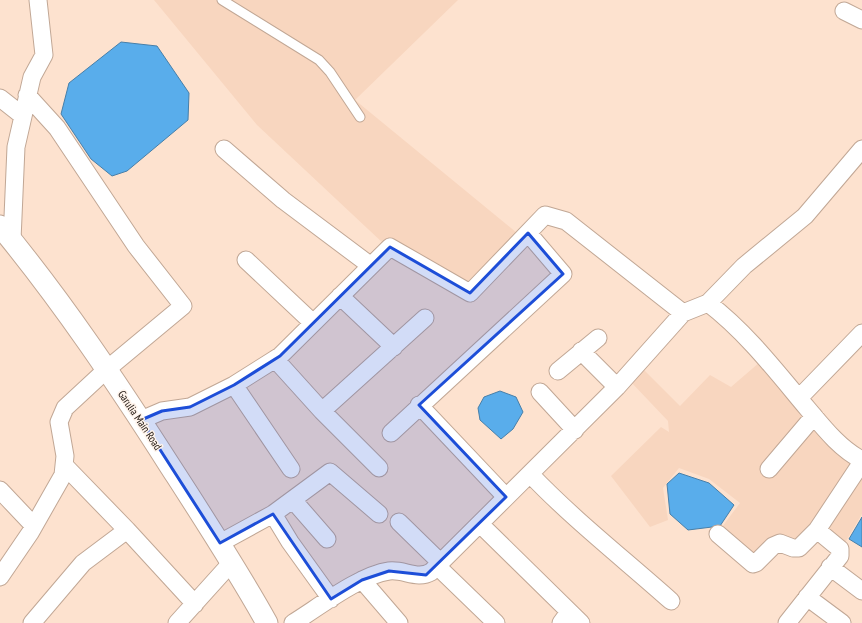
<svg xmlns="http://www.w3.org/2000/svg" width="862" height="623" viewBox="0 0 862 623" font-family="'PT Sans Narrow',sans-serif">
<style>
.built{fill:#f8d6bf}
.water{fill:#59adeb;stroke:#477fa9}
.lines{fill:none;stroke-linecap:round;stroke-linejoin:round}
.service-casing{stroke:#c1a795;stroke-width:11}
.minor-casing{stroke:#c1a795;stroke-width:19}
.tertiary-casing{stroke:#c1a795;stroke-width:23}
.service{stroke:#fff;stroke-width:9}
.minor{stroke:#fff;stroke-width:17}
.tertiary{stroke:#fff;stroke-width:21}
.marked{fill:#1d4ed8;fill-opacity:0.2;stroke:#1d4ed8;stroke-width:3;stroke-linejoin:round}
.labels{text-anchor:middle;stroke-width:3;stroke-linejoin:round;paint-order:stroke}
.street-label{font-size:11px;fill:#1e150f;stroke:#fef3eb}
</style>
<rect width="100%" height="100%" fill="#fde2cf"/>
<path class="built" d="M154,0H458L355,100L517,233L469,287L384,244L257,125Z
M760,362L862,465V514L843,546L815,529L798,545L780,536L754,563L722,527L740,503L709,479L679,468L663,488L668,520L650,527L611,476L661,427L669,432L668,421L630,381L641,367L680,406L710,375L731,387Z"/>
<path class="water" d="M121,42L157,46L189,93L188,120L127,171L112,176L91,159L61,114L69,83Z
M500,391L516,397L523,412L513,429L501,439L480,420L478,408L484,397Z
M679,473L709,483L734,505L720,526L688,530L670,514L667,484Z
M862,517V547L849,539Z"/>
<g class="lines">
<g class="service-casing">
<path id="service" d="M222,0L319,60L330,72L360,117"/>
</g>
<g class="minor-casing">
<path id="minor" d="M844,11L862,20
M0,98L23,116
M224,149L283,200L371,266
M12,240L16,147L32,77L44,55L38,0
M246,260L313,323
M340,296L394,347
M708,303L744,266L805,216L862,149
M581,351L617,387
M275,359L322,411L379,468
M558,371L598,338
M234,385L291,469
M540,392L575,430
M799,398L862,333
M419,405L506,497
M322,411L425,318
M141,420L162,411L190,407L234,385L280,356L390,247L470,293L545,215L566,221L683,313
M391,433L563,274L528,233
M769,469L814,416
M530,474C574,520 624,559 671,601
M0,490L34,526
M293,500L327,539
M273,514L290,542L331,599
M399,522L440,562
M480,524L581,623
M127,530L195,604
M718,534L753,564L756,563L773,546L780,543L793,548H799L817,530
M220,543L273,514L330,472L379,514
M437,566L496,623
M830,567L862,591
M0,577L30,533L63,475L65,456L59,422L65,408L106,370L183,306L136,246L57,128L27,95
M362,580L399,623
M807,597L842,623
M32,623L83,563L127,530L64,465
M177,623L232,562
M293,623C319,607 360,575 389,571C404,569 417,580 431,572L617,387L683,313L708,303C746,332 776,371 807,408C823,427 840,449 862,460
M561,623L569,612
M787,623L840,556V549L817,530L862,462"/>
</g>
<g class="tertiary-casing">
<path id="tertiary" d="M0,226C62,301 117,383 170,466C203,517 237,569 267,623"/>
</g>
<use href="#service" class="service"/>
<use href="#minor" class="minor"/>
<use href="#tertiary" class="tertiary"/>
</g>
<path class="marked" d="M528,233L563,274L419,405L506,497L426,575L389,571L362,580L331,599L273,514L220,543L141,420L162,411L190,407L234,385L280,356L390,247L470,293Z"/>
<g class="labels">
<g class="street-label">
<text transform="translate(140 420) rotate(56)" y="4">Garulia Main Road</text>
</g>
</g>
</svg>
